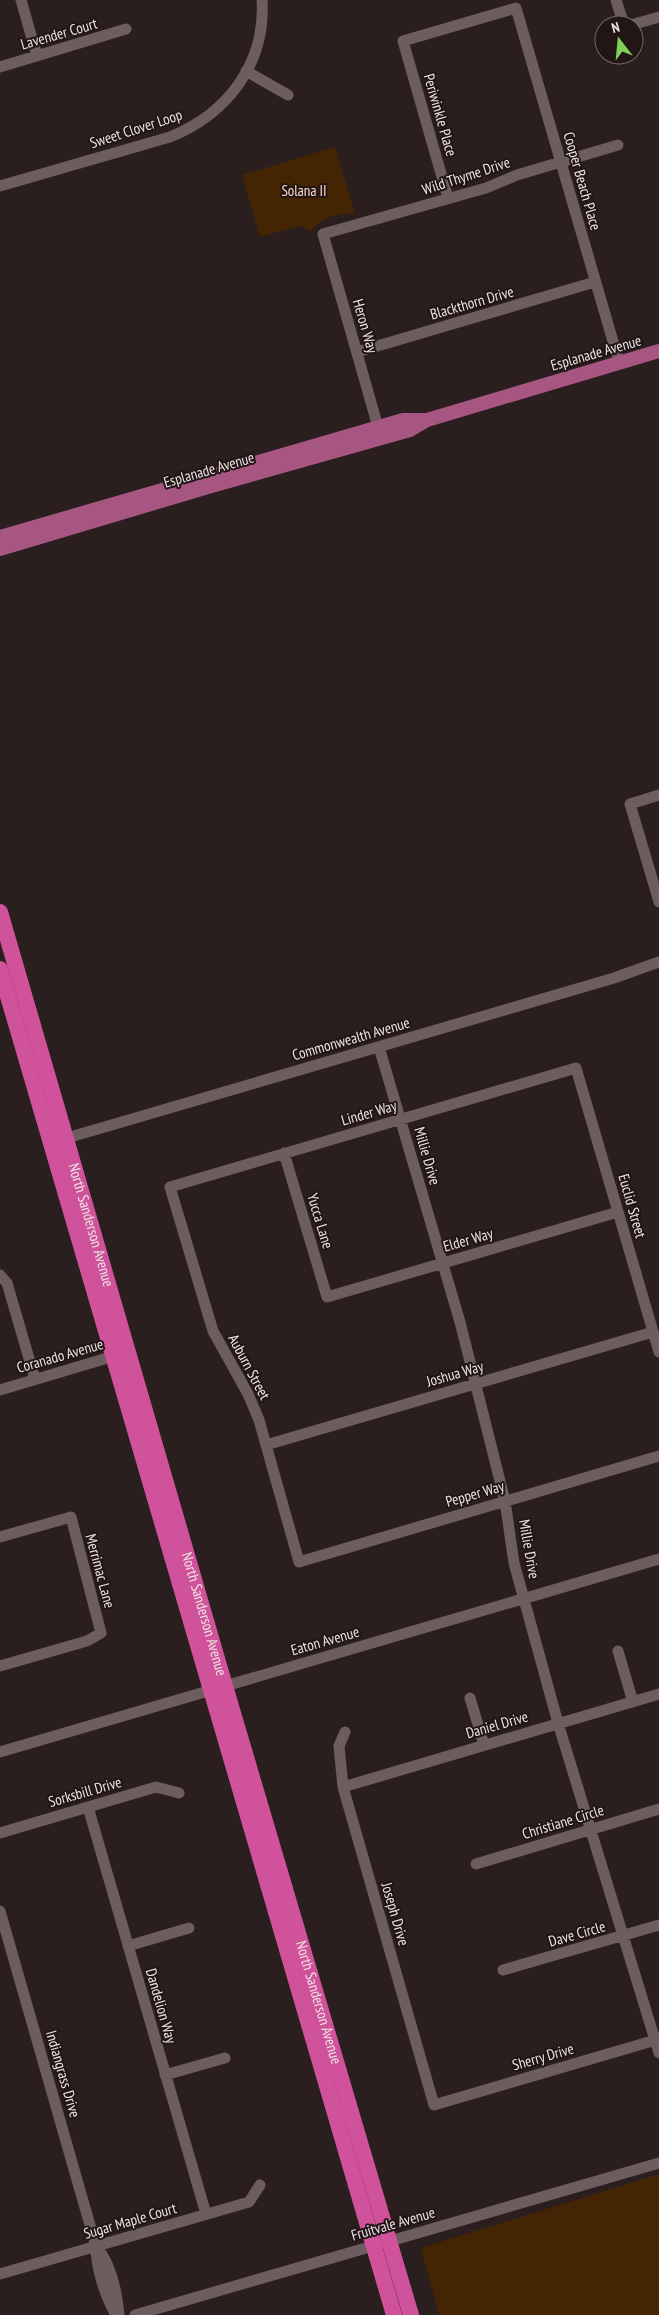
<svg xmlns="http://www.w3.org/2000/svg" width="659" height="2315" viewBox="0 0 659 2315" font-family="'PT Sans Narrow',sans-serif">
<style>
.green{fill:#432504}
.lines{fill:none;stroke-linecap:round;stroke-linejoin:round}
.minor{stroke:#6c5d5e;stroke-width:11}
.major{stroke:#a75682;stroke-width:14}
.highway{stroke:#cf529a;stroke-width:16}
.labels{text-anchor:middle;stroke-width:4;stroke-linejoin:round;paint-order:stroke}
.street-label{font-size:15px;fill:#ede4e5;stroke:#211516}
.park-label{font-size:15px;fill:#fbdec6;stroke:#211516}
</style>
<rect width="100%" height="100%" fill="#2b1e1f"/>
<path class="green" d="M335,147L355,213C336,214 324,216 311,231L300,226L260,237L242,175Z
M659,2174V2315H439L421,2248Z"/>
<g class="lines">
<path class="minor" d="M21,0L37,56
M616,0L623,22L628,25
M631,25L659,17
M0,67L126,29
M246,71L288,95
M0,186L170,137C227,114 266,64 262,0
M448,198L403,41L516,8L619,362
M357,352L595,282
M378,427L323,234L486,188L517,175L618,145
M659,795L630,804L659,902
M379,1047L460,1322L505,1501L514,1563L558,1723L659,2053
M60,1140L614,978L659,962
M284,1153L327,1297L618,1212
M0,1275L7,1283L35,1379
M659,1352L576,1068L170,1187L213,1331L248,1394L259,1420L299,1562L659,1456
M0,1390L121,1354
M266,1445L653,1332
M0,1537L71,1517L101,1633L87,1641L0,1666
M618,1651L633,1702
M470,1698L484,1745
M345,1732L339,1746L343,1787L434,2105L659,2039
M0,1752L659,1559
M343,1787L659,1694
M88,1807L206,2214
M0,1833L156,1787L179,1793
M476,1864L659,1809
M0,1911L96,2246C96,2268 105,2296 116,2315
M128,1946L189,1928
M503,1970L659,1925
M165,2075L225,2058
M96,2246C111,2264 117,2292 119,2315
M0,2274L249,2202L260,2185
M135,2315L659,2163"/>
<path class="major" d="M0,537L403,420H426
M0,549L208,487L410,430L427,420L659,351"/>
<g class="highway">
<path id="s1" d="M0,912L225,1686L411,2315"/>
<path d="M0,969L394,2315"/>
</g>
</g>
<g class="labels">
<g class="street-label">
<text transform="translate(59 34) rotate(-16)" y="5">Lavender Court</text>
<text transform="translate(440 115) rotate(74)" y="5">Periwinkle Place</text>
<text transform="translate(136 129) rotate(-18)" y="5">Sweet Clover Loop</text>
<text transform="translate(466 176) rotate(-18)" y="5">Wild Thyme Drive</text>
<text transform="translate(582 181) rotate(74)" y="5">Cooper Beach Place</text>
<text transform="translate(472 303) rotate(-16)" y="5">Blackthorn Drive</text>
<text transform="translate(365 326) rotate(74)" y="5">Heron Way</text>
<text transform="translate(596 353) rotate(-16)" y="5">Esplanade Avenue</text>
<text transform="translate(209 470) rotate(-16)" y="5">Esplanade Avenue</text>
<text transform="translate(351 1039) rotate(-16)" y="5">Commonwealth Avenue</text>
<text transform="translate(369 1113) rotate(-16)" y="5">Linder Way</text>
<text transform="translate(427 1156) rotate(74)" y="5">Millie Drive</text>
<text transform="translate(632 1206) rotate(74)" y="5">Euclid Street</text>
<text transform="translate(320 1221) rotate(73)" y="5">Yucca Lane</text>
<text dy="5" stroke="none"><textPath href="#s1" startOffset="326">North Sanderson Avenue</textPath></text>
<text transform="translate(468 1240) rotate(-16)" y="5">Elder Way</text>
<text transform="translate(60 1356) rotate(-16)" y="5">Coranado Avenue</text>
<text transform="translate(249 1367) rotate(62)" y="5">Auburn Street</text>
<text transform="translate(455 1374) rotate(-16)" y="5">Joshua Way</text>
<text transform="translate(475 1494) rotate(-16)" y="5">Pepper Way</text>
<text transform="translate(529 1549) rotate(80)" y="5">Millie Drive</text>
<text transform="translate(100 1571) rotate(75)" y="5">Merrimac Lane</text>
<text dy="5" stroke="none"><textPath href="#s1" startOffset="731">North Sanderson Avenue</textPath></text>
<text transform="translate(325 1641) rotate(-16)" y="5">Eaton Avenue</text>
<text transform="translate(497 1725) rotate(-16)" y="5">Daniel Drive</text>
<text transform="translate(85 1792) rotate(-16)" y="5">Sorksbill Drive</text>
<text transform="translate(563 1822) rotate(-17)" y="5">Christiane Circle</text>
<text transform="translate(395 1914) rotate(74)" y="5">Joseph Drive</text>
<text transform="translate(577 1934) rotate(-16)" y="5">Dave Circle</text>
<text dy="5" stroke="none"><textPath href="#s1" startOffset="1136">North Sanderson Avenue</textPath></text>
<text transform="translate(161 2006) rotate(74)" y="5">Dandelion Way</text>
<text transform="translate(543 2057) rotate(-16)" y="5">Sherry Drive</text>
<text transform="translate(63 2074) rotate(74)" y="5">Indiangrass Drive</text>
<text transform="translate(130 2221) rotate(-16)" y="5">Sugar Maple Court</text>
<text transform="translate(393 2224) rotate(-16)" y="5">Fruitvale Avenue</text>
</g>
<g class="park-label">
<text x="304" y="196">Solana II</text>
</g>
</g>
<g transform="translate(619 40) rotate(344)"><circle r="24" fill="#211516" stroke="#736869"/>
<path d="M0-4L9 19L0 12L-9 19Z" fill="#7dd154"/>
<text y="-8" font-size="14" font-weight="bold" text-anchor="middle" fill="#ede4e5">N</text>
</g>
</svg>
